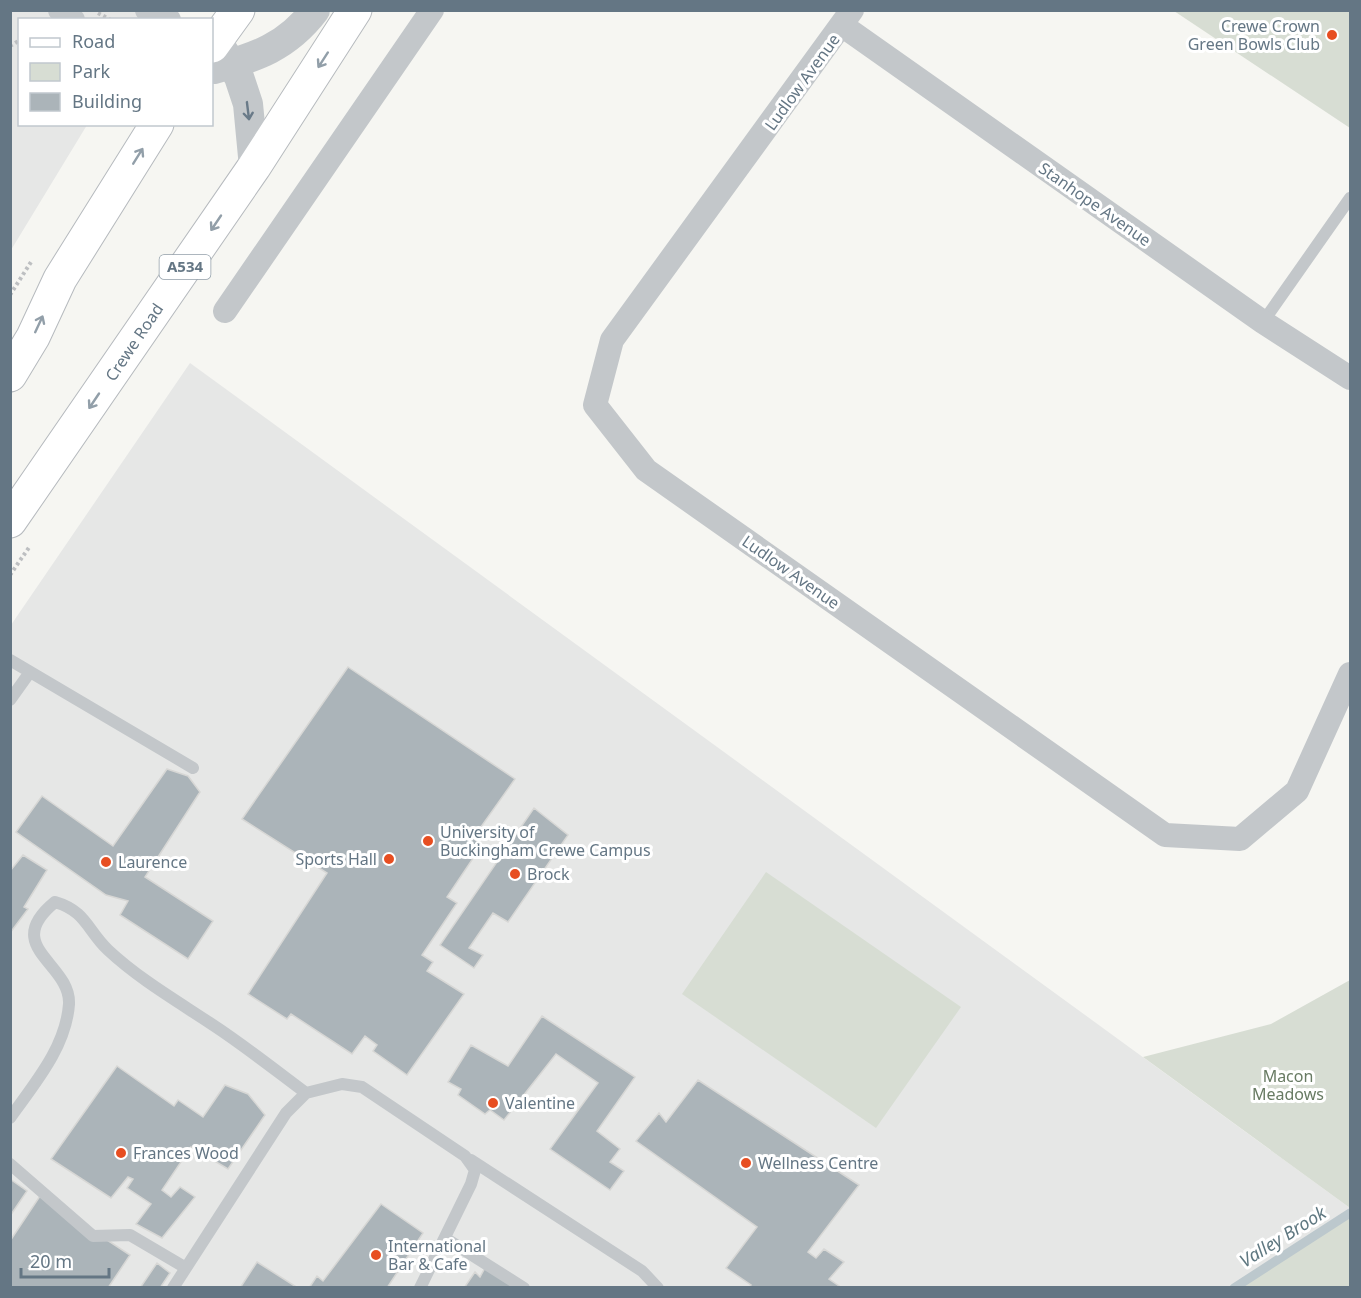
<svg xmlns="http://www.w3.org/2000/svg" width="1361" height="1298" viewBox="0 0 1361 1298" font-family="'Noto Sans',sans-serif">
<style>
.built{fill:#e6e7e6}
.green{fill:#d7ddd3}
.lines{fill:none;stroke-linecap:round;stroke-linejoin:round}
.stream{stroke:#bcc8cd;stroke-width:9}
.building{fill:#abb4b9;stroke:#d7d7d5;stroke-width:1.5}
.primary-casing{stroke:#b6babe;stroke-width:35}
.path{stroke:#bdbfc1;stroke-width:4;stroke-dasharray:3 3;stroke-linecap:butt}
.service{stroke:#c3c7ca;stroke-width:12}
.minor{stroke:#c3c7ca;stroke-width:24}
.tertiary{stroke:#c3c7ca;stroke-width:30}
.primary{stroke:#fff;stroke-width:33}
.oneway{stroke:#929fa9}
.oneway2{stroke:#697a88}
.poi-dot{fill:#e74e21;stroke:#fff;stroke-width:2}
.labels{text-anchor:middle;stroke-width:6;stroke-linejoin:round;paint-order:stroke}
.shield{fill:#fff;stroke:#929fa9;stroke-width:1.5}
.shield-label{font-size:15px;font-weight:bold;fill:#647684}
.poi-label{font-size:16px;fill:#647684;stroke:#fff;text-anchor:start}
.street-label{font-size:16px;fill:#647684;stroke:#fff}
.park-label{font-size:16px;fill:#687b63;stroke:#fff}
.water-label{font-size:18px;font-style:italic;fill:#5f7881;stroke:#fff}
</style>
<rect width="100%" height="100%" fill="#f6f6f2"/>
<path class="built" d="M11,11H174L167,19L20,20V124L87,125L11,250Z
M190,363L1350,1208V1213L1234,1287L11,1288V625Z"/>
<path class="green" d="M1174,11H1350V128Z
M766,872L961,1007L876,1128L682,994Z
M1350,980V1208L1143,1057L1271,1024Z
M1350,1213V1287H1234Z"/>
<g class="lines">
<path class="stream" d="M1234,1288L1350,1213"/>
</g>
<path class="building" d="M348,667L515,779L473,838L482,845L447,897L457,903L422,955L433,962L427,971L464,994L407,1075L373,1051L377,1045L365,1036L352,1054L291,1014L287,1019L248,994L327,873L242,819Z
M167,769L188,776L200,792L145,877L213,921L188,959L120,915L128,901L106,895L16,832L42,796L113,846Z
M534,808L568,835L508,922L493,913L469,948L483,955L474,968L440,945Z
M23,855L47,870L24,907L28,909L10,933V871Z
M542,1016L635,1077L597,1131L620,1149L610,1162L624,1171L610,1190L550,1149L598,1083L556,1054L504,1120L490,1110L485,1114L458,1095L461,1089L448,1082L471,1045L508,1066Z
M117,1066L174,1106L178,1100L203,1117L225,1085L248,1094L265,1115L228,1169L191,1147L162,1190L171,1197L180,1187L195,1197L162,1238L136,1224L151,1204L127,1188L133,1179L128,1177L111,1198L51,1159Z
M698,1080L859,1185L808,1252L816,1258L824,1249L844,1262L829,1279L842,1288H749L751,1285L726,1268L757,1227L636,1141L659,1113L666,1122Z
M10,1179L27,1191L10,1216Z
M40,1196L130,1255L108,1288H10V1241Z
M381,1204L423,1233L387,1288H309L317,1276L323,1281Z
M257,1262L298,1288H240Z
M157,1263L170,1273L160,1288H140Z
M487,1264L524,1288H464L475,1272L480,1277Z"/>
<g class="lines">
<g class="primary-casing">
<path id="primary" d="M212,46L238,10
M10,375L33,337L60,279L157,124
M10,521L254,167L355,10"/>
</g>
<path class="path" d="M98,13L111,20
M10,46L20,40
M10,295L31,262
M10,575L30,546"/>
<path class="service" d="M1263,322L1350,198
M10,660L193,768
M10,700L30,672
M10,1118C35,1083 66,1047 69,1004C71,963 0,947 55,902C86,911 87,930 108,950C139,979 177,1001 213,1025C245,1046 275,1070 306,1093
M471,1160L642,1271L658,1288
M10,1164L93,1236L130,1235L186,1268
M445,1238L524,1288
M173,1288L286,1113L306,1093L342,1084L362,1087L465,1156L475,1170L471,1184L420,1288"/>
<path class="minor" d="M60,10L73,20
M147,10L169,20
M852,10L612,340L595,405L646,470L1165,835L1240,839L1297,791L1350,674
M843,26L1263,322L1350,378
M225,311L432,10"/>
<path class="tertiary" d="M216,39L239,77L248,104L254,167
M214,69C256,57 287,47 315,10"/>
<use href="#primary" class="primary"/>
</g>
<defs><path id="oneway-shaft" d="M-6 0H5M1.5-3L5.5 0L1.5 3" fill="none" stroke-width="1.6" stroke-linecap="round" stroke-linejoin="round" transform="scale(1.5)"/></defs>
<g class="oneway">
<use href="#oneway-shaft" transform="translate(323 60) rotate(123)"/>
<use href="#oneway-shaft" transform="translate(138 156) rotate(-58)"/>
<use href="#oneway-shaft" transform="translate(216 223) rotate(124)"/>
<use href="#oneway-shaft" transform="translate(39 324) rotate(-65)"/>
<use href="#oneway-shaft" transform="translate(94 401) rotate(124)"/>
</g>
<use class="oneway2" href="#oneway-shaft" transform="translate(248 111) rotate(83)"/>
<g class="poi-dot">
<circle cx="1332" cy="35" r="6"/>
<circle cx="428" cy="841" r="6"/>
<circle cx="389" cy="859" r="6"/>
<circle cx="106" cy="862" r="6"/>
<circle cx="515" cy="874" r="6"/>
<circle cx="493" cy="1103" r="6"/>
<circle cx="121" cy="1153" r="6"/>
<circle cx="746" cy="1163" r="6"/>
<circle cx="376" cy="1255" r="6"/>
</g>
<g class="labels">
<rect class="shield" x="159.5" y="255" width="51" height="24" rx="4.5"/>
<g class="shield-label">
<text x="185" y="272">A534</text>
</g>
<g class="poi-label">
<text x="1320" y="32" text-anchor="end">Crewe Crown<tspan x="1320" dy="18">Green Bowls Club</tspan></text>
<text x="440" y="838">University of<tspan x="440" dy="18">Buckingham Crewe Campus</tspan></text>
<text x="377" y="865" text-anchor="end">Sports Hall</text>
<text x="118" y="868">Laurence</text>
<text x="527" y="880">Brock</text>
<text x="505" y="1109">Valentine</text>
<text x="133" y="1159">Frances Wood</text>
<text x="758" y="1169">Wellness Centre</text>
<text x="388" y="1252">International<tspan x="388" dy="18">Bar &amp; Cafe</tspan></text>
</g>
<g class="street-label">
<text transform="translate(802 82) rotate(-54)" y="6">Ludlow Avenue</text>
<text transform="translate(1095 204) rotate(35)" y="6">Stanhope Avenue</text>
<text transform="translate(134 342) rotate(-56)" y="6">Crewe Road</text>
<text transform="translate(791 572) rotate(35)" y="6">Ludlow Avenue</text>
</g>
<g class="park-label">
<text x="1288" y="1082">Macon<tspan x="1288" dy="18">Meadows</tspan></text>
</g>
<g class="water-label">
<text transform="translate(1283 1237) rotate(-32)" y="6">Valley Brook</text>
</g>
</g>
<rect width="1361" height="1298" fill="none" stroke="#647684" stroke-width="24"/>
<rect x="18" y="18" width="195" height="108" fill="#ffffff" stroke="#c1c8ce" stroke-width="1.5"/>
<rect x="30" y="38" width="30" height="9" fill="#ffffff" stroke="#c1c8ce" stroke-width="1.5"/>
<text x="72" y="48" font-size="18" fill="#647684">Road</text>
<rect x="30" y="63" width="30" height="18" fill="#d7ddd3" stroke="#c1c8ce" stroke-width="1.5"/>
<text x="72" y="78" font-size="18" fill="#647684">Park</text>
<rect x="30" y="93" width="30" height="18" fill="#abb4b9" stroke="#c1c8ce" stroke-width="1.5"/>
<text x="72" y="108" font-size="18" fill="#647684">Building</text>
<path d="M21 1268v9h88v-9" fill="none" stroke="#647684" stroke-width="3"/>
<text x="30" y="1268" font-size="18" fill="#647684" stroke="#ffffff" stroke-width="4.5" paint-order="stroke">20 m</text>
</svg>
